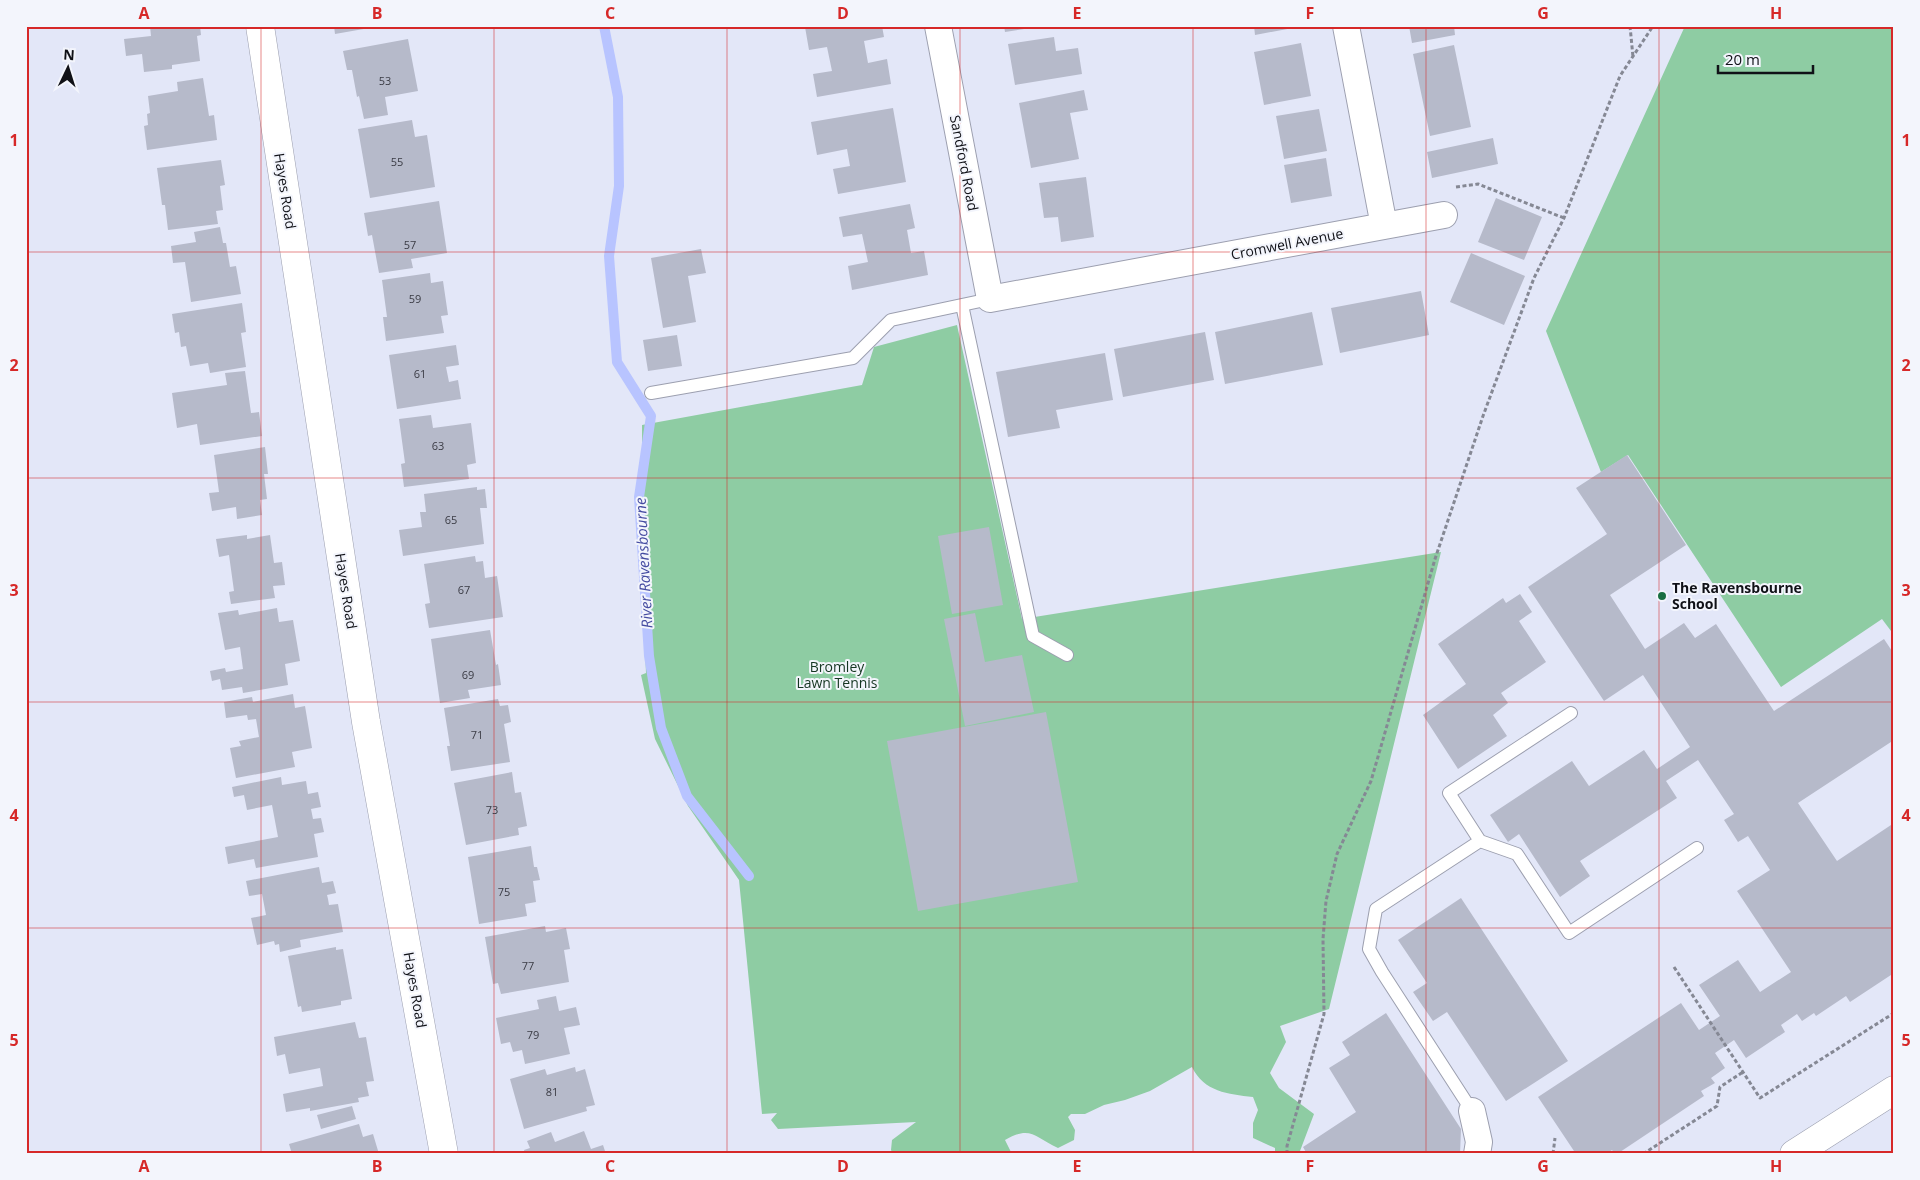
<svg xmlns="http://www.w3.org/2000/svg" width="1920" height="1180" viewBox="0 0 1920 1180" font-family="'Open Sans',sans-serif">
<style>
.green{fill:#8ecca3}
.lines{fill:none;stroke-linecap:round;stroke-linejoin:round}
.stream{stroke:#b8c4ff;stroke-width:10}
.building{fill:#b6baca}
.service-casing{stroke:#9c9faf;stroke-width:14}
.minor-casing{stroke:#9c9faf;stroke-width:28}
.secondary-casing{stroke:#9c9faf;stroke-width:29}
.path{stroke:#858894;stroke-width:3;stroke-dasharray:4 2.5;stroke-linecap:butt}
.service{stroke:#fff;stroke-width:12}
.minor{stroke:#fff;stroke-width:26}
.secondary{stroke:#fff;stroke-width:28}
.grid{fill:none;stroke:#d62828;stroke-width:1;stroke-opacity:0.55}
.poi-dot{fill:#196f42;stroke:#f3f5fc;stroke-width:2}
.labels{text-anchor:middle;stroke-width:4;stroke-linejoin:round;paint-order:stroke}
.number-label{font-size:11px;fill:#3a3b44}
.street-label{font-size:14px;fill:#101117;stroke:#f3f5fc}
.poi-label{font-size:14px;font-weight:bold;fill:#101117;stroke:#f3f5fc;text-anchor:start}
.park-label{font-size:14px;fill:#153622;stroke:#f3f5fc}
.water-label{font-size:15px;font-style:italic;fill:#454ca1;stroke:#f3f5fc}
.neatline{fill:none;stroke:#d62828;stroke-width:2}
.grid-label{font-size:16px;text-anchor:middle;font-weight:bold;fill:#d62828}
</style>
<rect width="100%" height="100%" fill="#e3e7f8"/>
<path class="green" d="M1685,26H1894V635L1882,619L1781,687L1628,455L1601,472L1546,331Z
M957,325L1022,619L1441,552L1329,1009L1280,1026L1286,1042L1270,1073L1279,1088L1314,1114L1300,1151L1301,1154H1275V1148L1253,1138V1123L1258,1110L1253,1097C1228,1094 1204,1092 1192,1067L1150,1091L1125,1100L1104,1105L1085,1114H1071L1068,1117L1075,1130L1074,1140L1058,1148C1034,1137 1031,1125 1005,1140L1012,1154H893L891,1150L892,1140L916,1122L778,1129L771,1120L777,1113L762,1114L739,880L688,806L655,739L641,675L646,673L643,600L642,425L862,385L874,347Z"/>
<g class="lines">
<path class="stream" d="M604,26L618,97L619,186L609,256L617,362L651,416L639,497L649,656L661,728L687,796L749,876"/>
</g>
<path class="building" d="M150,26H200L201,35L197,36L200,61L172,65V69L144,72L142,54L126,56L124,39L151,36Z
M334,26H375V27L335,34Z
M882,26L884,37L864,41L868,63L887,59L891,84L817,97L813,74L832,71L827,47L809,50L805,27Z
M1004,26H1036L1037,27L1005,32Z
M1254,26H1298V27L1255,35Z
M1409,26H1454L1455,35L1412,43Z
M1054,37L1056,51L1078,48L1082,74L1015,85L1008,44Z
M408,39L418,91L385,97L388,115L364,119L359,96L357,97L352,70H347L343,51Z
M1301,43L1311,96L1264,105L1254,52Z
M1454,45L1471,127L1430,136L1413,54Z
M203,78L209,116L214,115L217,140L147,150L144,126L148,125L147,114L150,113L148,96L178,91L177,82Z
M1084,90L1088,110L1070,113L1079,159L1031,168L1019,103Z
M893,108L906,182L838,194L833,169L850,166L847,149L817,155L811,122Z
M1319,109L1327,151L1284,159L1276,116Z
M412,120L415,137L427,135L435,187L370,198L358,129Z
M1493,138L1498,164L1432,178L1427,152Z
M1326,158L1332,196L1291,203L1284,165Z
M221,160L225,185L220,186L223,210L216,211L218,224L168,230L165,205H162L157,168Z
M1086,177L1094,237L1061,242L1058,217L1044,218L1039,183Z
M1496,198L1542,217L1524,260L1478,242Z
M439,201L447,253L411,259L413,268L379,273L372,235L368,236L364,213Z
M910,204L915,228L907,230L911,253L924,251L928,275L852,290L848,266L868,262L862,234L843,237L839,217Z
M220,227L223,243H226L230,267L236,266L241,294L191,302L185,262L173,263L171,246L196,242L194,232Z
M701,249L706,273L688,276L696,322L663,328L651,258Z
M1471,253L1525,276L1504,325L1450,302Z
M430,273L431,283L443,281L448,315L441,316L444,333L386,341L383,317H387L382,280Z
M1421,291L1429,335L1340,353L1331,308Z
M242,303L246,332L241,333L246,367L210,373L208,363L190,366L186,346L181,347L179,332L175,333L172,314Z
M1312,312L1323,365L1225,384L1215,332Z
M1205,332L1214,380L1123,397L1114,349Z
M677,335L682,366L648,371L643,340Z
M456,345L459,365L446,367L449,382L458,380L461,399L397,409L389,355Z
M1105,353L1113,400L1056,410L1060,428L1008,437L996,372Z
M245,371L251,413L259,412L262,436L200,445L197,424L177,428L172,393L227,385L225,373Z
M431,415L433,428L471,423L476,463L467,465L469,479L404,487L401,464L405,463L399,419Z
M265,447L268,474H264L267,499L260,500L262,515L237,519L236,507L212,511L209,493L219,492L214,455Z
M1627,455L1686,545L1610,595L1645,649L1684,623L1695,638L1716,624L1774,711L1884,639L1894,654V740L1798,803L1837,861L1894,823V973L1850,1002L1846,996L1816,1016L1814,1013L1802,1021L1797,1014L1781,1025L1785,1032L1746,1058L1734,1040L1715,1053L1725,1068L1711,1078L1715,1083L1701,1091L1704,1096L1617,1154H1615L1612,1150L1606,1154H1576L1538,1097L1681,1003L1699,1030L1720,1016L1699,985L1738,960L1760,992L1791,972L1737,891L1770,870L1748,836L1738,842L1724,820L1734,814L1698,760L1666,781L1677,798L1580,861L1590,876L1560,897L1519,834L1508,842L1490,815L1572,761L1589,786L1644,750L1657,769L1690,747L1643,675L1604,701L1528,587L1607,534L1576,488Z
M477,487V490L485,489L487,508H480L484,544L403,556L399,530L422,527L420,512H426L424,494Z
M989,527L1003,605L952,614L938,536Z
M247,535V539L270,535L274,563L282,562L285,585L273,586L275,598L231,604L229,592L234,591L229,555L219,557L216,539Z
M475,556L476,562L483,561L485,578L497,576L503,617L429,628L425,604L430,603L424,564Z
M1520,594L1532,612L1519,621L1546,662L1501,693L1508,703L1493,715L1507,736L1458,769L1423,715L1466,684L1438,644L1503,598L1506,603Z
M277,608L279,622L293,620L300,661L285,664L288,685L243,693L242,687L222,690L220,679L212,681L210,671L225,668L226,672L243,669L240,647L225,650L218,613L238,610L239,615Z
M975,613L985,662L1022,655L1034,712L965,726L944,619Z
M490,630L496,665L498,664L501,685L468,690L470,698L440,703L431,639Z
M293,694L295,708L305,706L312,748L292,752L295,767L236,778L230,748L241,746L239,741L259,737L256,719L248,720L247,715L226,718L224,702L252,697L253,702Z
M498,699L500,706L508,705L511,722L504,724L510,762L451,771L447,746H450L444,708Z
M1046,712L1078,882L918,911L887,741Z
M512,772L515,793L521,792L527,826L518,828L519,835L466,845L454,783Z
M281,777L282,785L306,781L308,794L318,792L321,807L311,809L313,819L321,818L324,832L314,834L318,857L256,868L254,859L228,864L225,847L278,837L272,805L247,810L244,795L234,797L232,787Z
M531,846L534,867H537L540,880L533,881L536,902L525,904L527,916L479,924L468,857Z
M319,867L322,883L333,881L336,893L327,895L328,899L329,905L338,904L343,932L300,940L301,947L280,952L279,944L275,945L274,941L257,945L251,918L266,915L262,894L249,896L246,881Z
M1461,898L1568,1061L1506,1101L1447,1012L1433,1021L1413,992L1427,983L1398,940Z
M545,926L546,932L566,928L570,949L564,950L569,982L501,994L498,983L493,984L485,937Z
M336,947V950L343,949L352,999L341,1001V1005L302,1012L301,1006L298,1007L288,956Z
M556,996L559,1011L576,1007L580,1025L564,1028L570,1054L525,1064L522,1050L513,1052L510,1042L501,1044L496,1018L539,1009L537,1000Z
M1386,1013L1461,1129L1460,1154H1307L1303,1147L1356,1112L1329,1068L1350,1055L1342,1042Z
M355,1022L359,1038L366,1037L374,1081L366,1082L369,1096L358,1098L359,1102L310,1111V1108L286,1112L283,1094L323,1086L320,1068L289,1074L285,1054L277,1056L274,1037Z
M575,1067L576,1072L585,1069L595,1105L586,1107L587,1111L524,1129L510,1079L545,1069L547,1075Z
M352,1106L356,1119L321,1129L317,1115Z
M359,1124L363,1137L373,1134L379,1154H292L289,1144Z
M584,1131L591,1149L603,1145L606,1154H525L524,1150L530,1148L527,1141L551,1132L555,1142Z"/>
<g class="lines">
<g class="service-casing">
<path id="service" d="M962,305L1033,636L1067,655
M651,393L853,358L891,320L990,299
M1480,841L1517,854L1569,933L1697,848
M1472,1111L1382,972L1369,949L1376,909L1480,841L1449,793L1571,713"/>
</g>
<g class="minor-casing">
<path id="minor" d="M938,26L990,299L1384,226L1346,26
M1384,226L1444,215
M1472,1111L1479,1142L1477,1154"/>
</g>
<g class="secondary-casing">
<path id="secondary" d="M260,26L366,722L444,1154
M1794,1154L1894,1090"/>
</g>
<path class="path" d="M1630,26L1633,57
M1456,187L1478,184L1564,218
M1674,967L1760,1098L1894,1013
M1287,1154V1146L1324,1014L1323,939L1326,901L1337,854L1371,781L1435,559L1483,416L1534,278L1564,218L1620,76L1653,26
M1553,1154L1555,1138
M1643,1154L1717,1106L1720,1087L1743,1072"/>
<use href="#service" class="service"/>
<use href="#minor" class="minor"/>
<use href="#secondary" class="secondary"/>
</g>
<path class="grid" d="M261,26V1154M494,26V1154M727,26V1154M960,26V1154M1193,26V1154M1426,26V1154M1659,26V1154M26,252H1894M26,478H1894M26,702H1894M26,928H1894"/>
<circle class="poi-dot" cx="1662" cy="596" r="5"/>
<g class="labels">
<g class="number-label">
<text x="385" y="85">53</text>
<text x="397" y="166">55</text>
<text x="410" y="249">57</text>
<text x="415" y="303">59</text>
<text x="420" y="378">61</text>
<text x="438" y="450">63</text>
<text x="451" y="524">65</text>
<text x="464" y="594">67</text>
<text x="468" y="679">69</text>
<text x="477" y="739">71</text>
<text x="492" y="814">73</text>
<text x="504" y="896">75</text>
<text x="528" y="970">77</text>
<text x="533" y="1039">79</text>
<text x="552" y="1096">81</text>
</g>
<g class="street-label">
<text transform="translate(964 163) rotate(79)" y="5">Sandford Road</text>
<text transform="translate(285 191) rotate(81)" y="5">Hayes Road</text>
<text transform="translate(1287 244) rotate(-11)" y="5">Cromwell Avenue</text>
<text transform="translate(346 591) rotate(81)" y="5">Hayes Road</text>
<text transform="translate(415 990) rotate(80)" y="5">Hayes Road</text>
</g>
<g class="poi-label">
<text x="1672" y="593">The Ravensbourne<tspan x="1672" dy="16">School</tspan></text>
</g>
<g class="park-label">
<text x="837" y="672">Bromley<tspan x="837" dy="16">Lawn Tennis</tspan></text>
</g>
<g class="water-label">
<text transform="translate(644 563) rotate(-93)" y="5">River Ravensbourne</text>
</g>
</g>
<rect width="1920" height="1180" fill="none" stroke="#f3f5fc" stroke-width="55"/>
<g transform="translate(68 68) rotate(4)" stroke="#f3f5fc" stroke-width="4" paint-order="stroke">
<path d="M0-4L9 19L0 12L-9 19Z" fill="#101117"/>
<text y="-8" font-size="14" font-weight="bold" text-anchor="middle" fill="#101117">N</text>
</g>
<path d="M1718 65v8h95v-8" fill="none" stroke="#101117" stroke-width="2.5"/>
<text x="1725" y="65" font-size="15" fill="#101117" stroke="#f3f5fc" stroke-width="4" paint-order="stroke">20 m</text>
<rect x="28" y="28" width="1864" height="1124" class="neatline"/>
<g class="grid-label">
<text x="144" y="19">A</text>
<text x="377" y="19">B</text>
<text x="610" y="19">C</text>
<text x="843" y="19">D</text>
<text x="1077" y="19">E</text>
<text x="1310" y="19">F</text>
<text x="1543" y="19">G</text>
<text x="1776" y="19">H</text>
<text x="14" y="146">1</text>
<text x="1906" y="146">1</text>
<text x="14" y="371">2</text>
<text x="1906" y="371">2</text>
<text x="14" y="596">3</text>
<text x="1906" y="596">3</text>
<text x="14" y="821">4</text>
<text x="1906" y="821">4</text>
<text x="14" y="1046">5</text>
<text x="1906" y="1046">5</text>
<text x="144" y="1172">A</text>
<text x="377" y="1172">B</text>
<text x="610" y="1172">C</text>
<text x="843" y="1172">D</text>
<text x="1077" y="1172">E</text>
<text x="1310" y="1172">F</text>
<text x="1543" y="1172">G</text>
<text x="1776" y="1172">H</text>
</g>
</svg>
